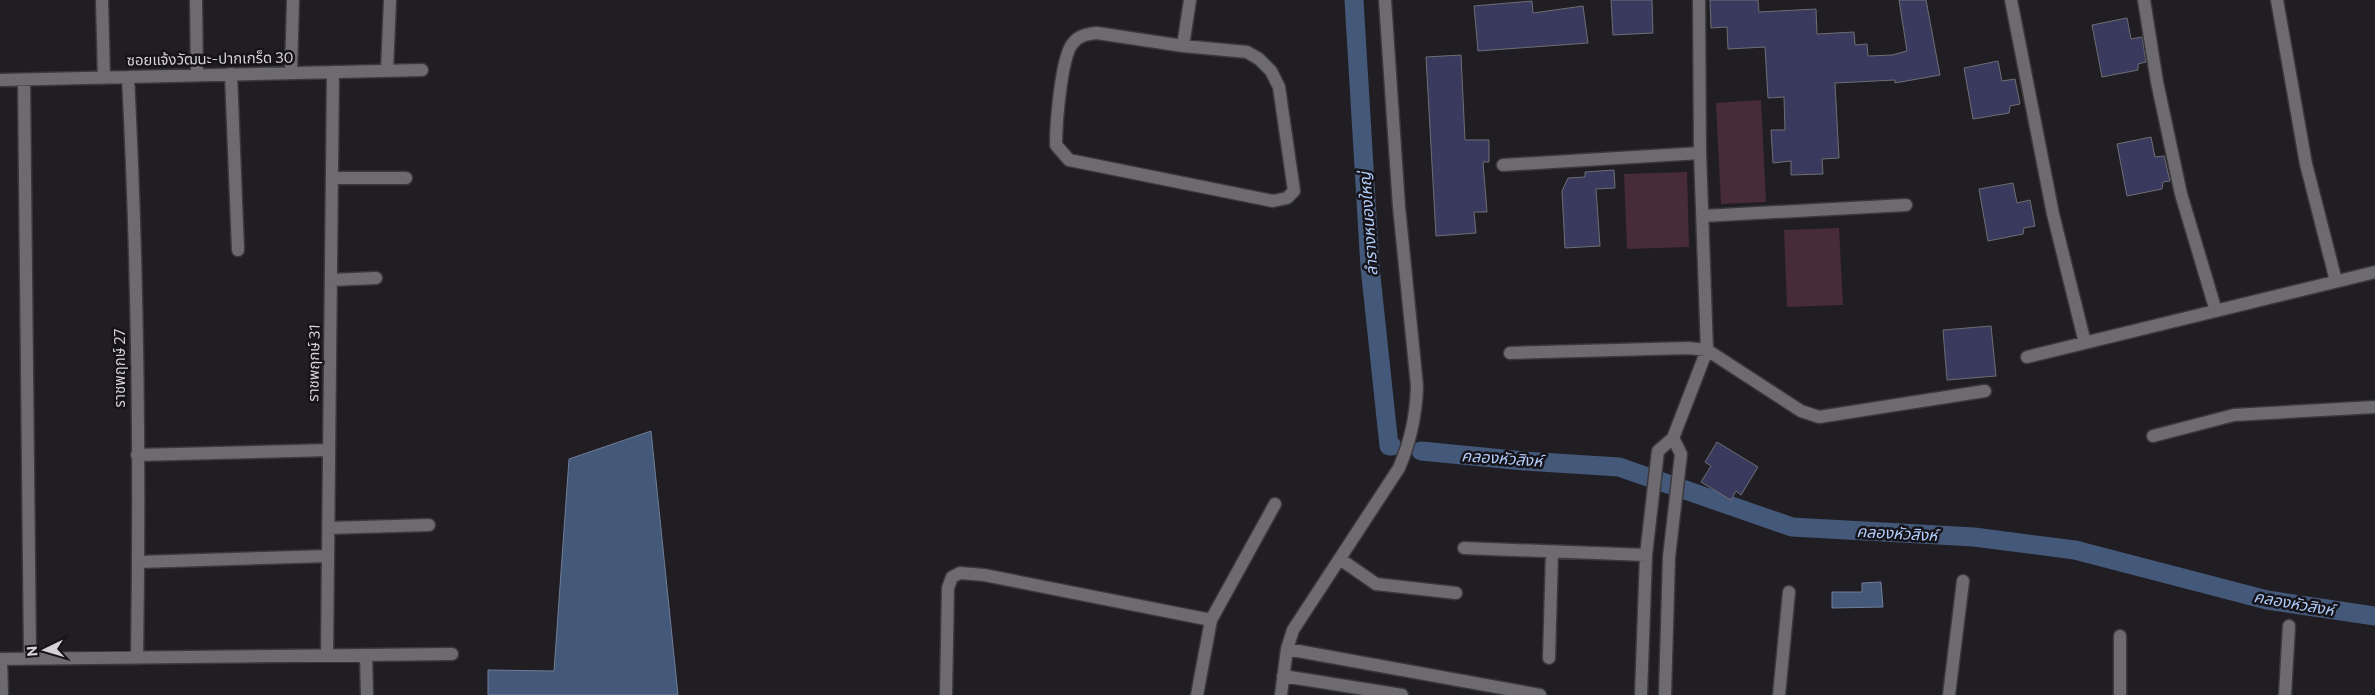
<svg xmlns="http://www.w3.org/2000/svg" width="2375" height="695" viewBox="0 0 2375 695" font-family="Commissioner,'Noto Sans Thai',sans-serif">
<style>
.green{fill:#472b38}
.water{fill:#44587a;stroke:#6f7d96}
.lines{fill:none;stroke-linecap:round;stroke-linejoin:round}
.canal{stroke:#44587a;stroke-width:19}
.building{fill:#3a3a5e;stroke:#6d6e74}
.minor-casing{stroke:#3a383c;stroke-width:15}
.minor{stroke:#6d6b70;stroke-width:12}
.labels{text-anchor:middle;stroke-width:5;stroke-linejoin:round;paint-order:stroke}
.street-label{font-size:15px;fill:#d4d2d6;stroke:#161419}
.water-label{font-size:16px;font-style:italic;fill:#afccfa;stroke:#161419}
</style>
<rect width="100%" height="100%" fill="#201e22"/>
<path class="green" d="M1761,100L1766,202L1721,204L1716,103Z
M1687,172L1689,247L1627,249L1624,174Z
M1839,228L1843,305L1787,307L1784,230Z"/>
<path class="water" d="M651,431L678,695H488V670L554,671L569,459Z
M1881,582L1883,607L1832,608V592H1862V583Z"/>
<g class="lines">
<path class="canal" d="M1354,0L1370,267L1389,446H1392
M1421,451L1524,461L1619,467L1792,527L1974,537L2075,550L2267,600L2375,616"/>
</g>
<path class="building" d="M1611,0H1652L1653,33L1613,35Z
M1710,0H1758L1759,12L1816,9L1817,34L1854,32L1855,45L1867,44L1868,56L1892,55L1907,51L1899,0H1926L1940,75L1895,83V80L1835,83L1839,158L1822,159L1823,174L1791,175V161L1773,163L1771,130H1785L1784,97L1768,98L1765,47L1728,49L1727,27L1711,28Z
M1532,1L1533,13L1583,6L1588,43L1478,51L1474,6Z
M2127,18L2131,39L2142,37L2146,62L2138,64V70L2102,77L2092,25Z
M1461,55L1465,140H1489V162H1483L1487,212H1474L1476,233L1436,236L1426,57Z
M1998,61L2002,81L2015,79L2020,104L2010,106L2009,113L1973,119L1964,68Z
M2151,137L2155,157L2164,156L2170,181L2163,182L2162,189L2127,196L2117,144Z
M1614,170L1615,188L1596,189L1600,246L1565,248L1562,191L1568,178L1585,177V172Z
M2013,183L2017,203L2030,200L2035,226L2024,228L2023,234L1988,241L1979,189Z
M1991,326L1996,376L1947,380L1943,330Z
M1717,442L1758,467L1741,495L1736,491L1731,500L1701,482L1711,466L1705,462Z"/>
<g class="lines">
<g class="minor-casing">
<path id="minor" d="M102,0L104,78
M196,0L197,75
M2011,0L2053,214L2085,343
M2144,0L2157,82L2181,194L2216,311
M2277,0L2306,164L2336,281
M1097,33L1183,46L1247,52L1259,59L1271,71L1279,87L1294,191L1287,198L1273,201L1069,160L1056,145C1056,125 1061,56 1073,43C1079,35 1088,34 1097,33Z
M1183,46L1190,0
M387,71L390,0
M291,73L293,0
M231,74L238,250
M128,77C138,270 140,465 137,658
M0,80L422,70
M24,80L30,659
M1503,165L1700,153
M332,178H406
M1703,216L1906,205
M331,280L376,278
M1510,353L1688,348L1707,350L1801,411L1819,417L1985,391
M2027,357L2375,272
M2153,436L2234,415L2375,407
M137,455L329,450
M328,528L429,525
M1464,548L1646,555
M1340,559L1376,584L1456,593
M139,562L328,556
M1287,649L1540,695
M327,655L333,72
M366,655L367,695
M1549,658L1552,552
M0,659L452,654
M1,659L2,695
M1283,676L1402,695
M946,695L948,588L952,577L960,573L984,575L1211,620
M1197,695L1211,620L1275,504
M1281,695L1287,649L1293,630L1399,468C1411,440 1416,416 1417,386L1399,207L1385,0
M1641,695L1646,555L1658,451L1673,438L1707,350L1700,153L1699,0
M1665,695L1669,557L1681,454L1673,438
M1779,695L1789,592
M1949,695L1963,581
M2120,695V636
M2285,695L2289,626"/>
</g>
<use href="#minor" class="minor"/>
</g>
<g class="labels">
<g class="street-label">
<text transform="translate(210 59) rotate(-1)" y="5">ซอยแจ้งวัฒนะ-ปากเกร็ด 30</text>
<text transform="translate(314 363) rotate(-89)" y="5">ราชพฤกษ์ 31</text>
<text transform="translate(120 368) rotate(-90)" y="5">ราชพฤกษ์ 27</text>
</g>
<g class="water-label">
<text transform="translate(1368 224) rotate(-94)" y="6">ลำรางหนองใหญ่</text>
<text transform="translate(1502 458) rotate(4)" y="6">คลองหัวสิงห์</text>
<text transform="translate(1897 533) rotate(3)" y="6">คลองหัวสิงห์</text>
<text transform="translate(2294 603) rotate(10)" y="6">คลองหัวสิงห์</text>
</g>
</g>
<g transform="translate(45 650) rotate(265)" stroke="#161419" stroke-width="4" paint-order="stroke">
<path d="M0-4L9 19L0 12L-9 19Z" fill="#d4d2d6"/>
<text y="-8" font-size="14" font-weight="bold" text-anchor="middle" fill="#d4d2d6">N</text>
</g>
</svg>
